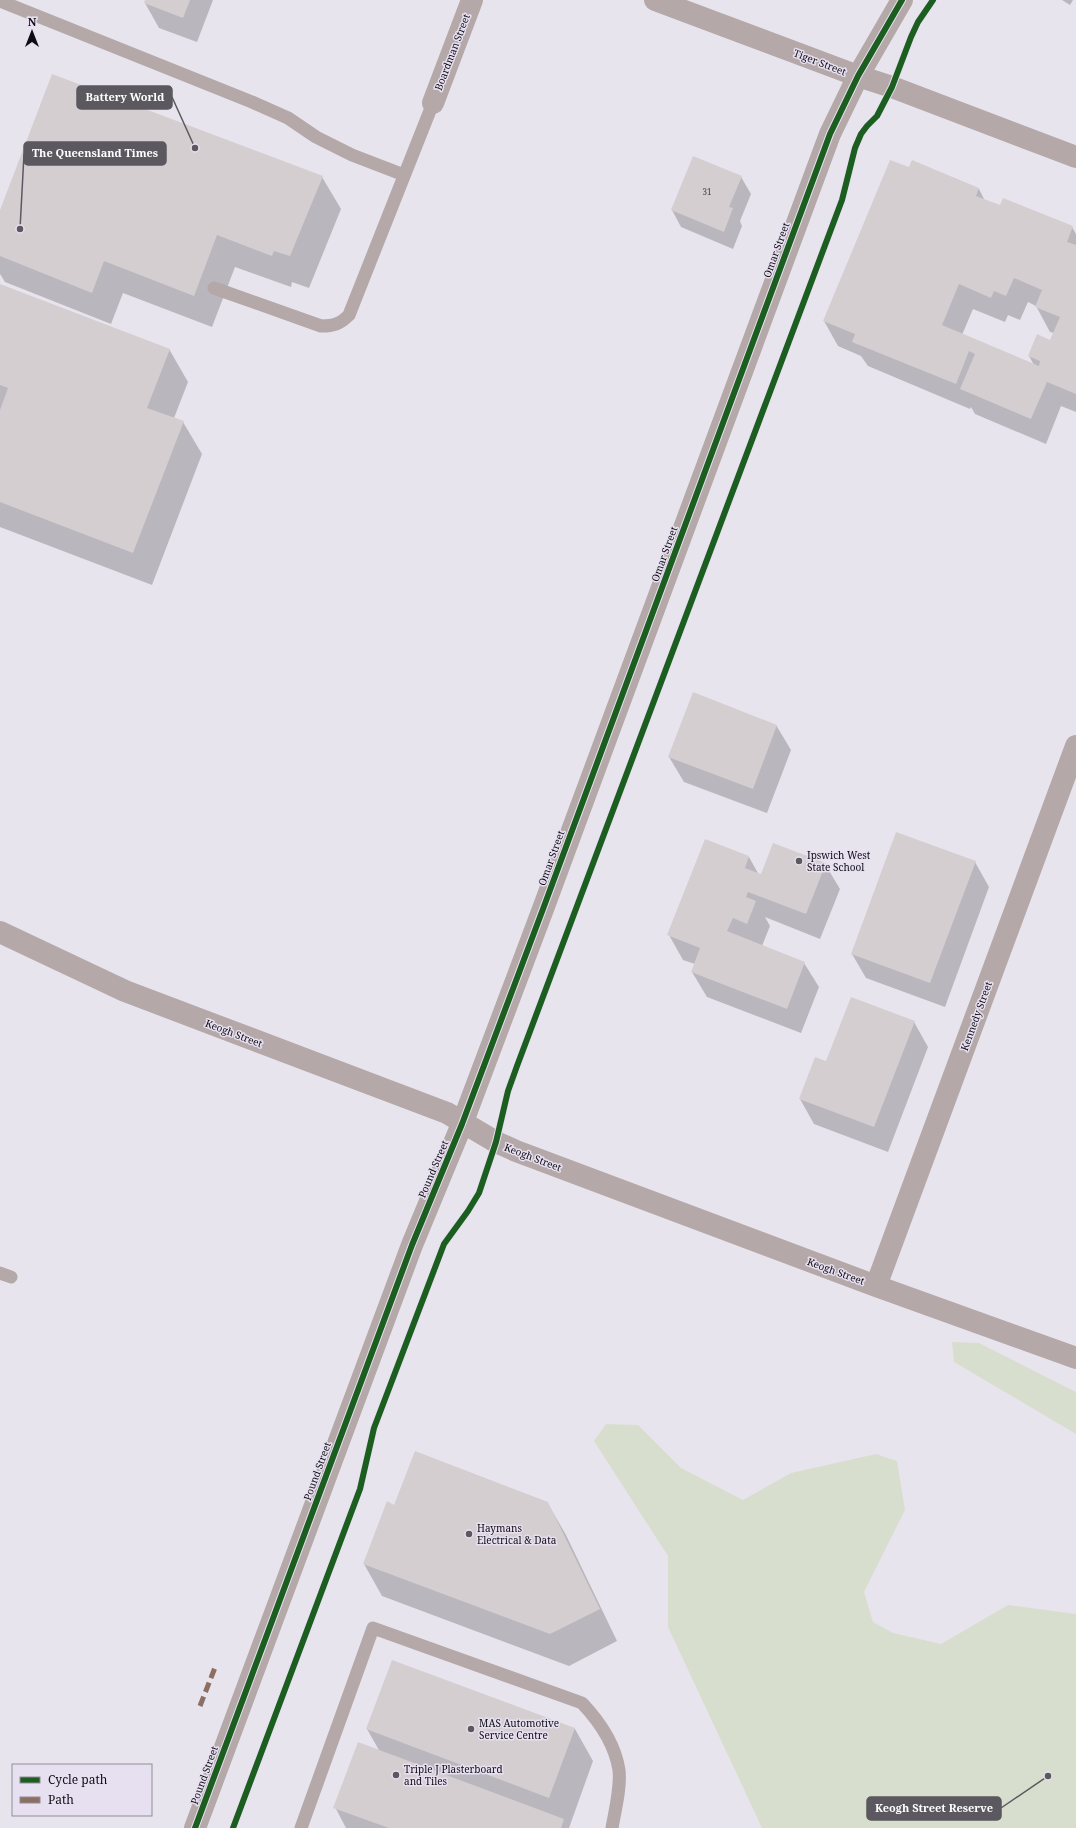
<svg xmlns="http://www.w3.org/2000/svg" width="1076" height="1828" viewBox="0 0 1076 1828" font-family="'Noto Serif',serif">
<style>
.green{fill:#d7dece}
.shadow{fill:#0003;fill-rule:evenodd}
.building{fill:#d4ced1;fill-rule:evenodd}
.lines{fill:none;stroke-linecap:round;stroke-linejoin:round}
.lane{stroke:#b5a8a8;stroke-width:13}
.street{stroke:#b5a8a8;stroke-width:22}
.secondary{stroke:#b5a8a8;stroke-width:22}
.quiet{stroke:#8d6e63;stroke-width:5;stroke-dasharray:10 5;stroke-linecap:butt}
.cycleway-casing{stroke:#e7e0f1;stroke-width:8}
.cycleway{stroke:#1b5e20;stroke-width:6}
.poi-dot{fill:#5b585f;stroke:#e7e0f1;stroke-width:1.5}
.labels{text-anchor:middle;stroke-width:3;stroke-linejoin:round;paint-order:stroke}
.number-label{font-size:8px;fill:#423e44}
.street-label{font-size:10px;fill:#0f0c12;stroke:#e7e0f1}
.poi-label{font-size:10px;fill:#0f0c12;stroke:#e7e0f1;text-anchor:start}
.leader{fill:none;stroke:#5b585f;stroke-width:1.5}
.callout-dot{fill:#5b585f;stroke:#e7e0f1;stroke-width:1.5}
.callout{fill:#5b585f;stroke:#5b585f;stroke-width:1.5}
.callout-label{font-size:11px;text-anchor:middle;font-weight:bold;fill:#fff}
</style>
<rect width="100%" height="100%" fill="#e8e4ed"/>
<path class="green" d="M952,1342L979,1343L1076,1392V1434L954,1362Z
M606,1424L638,1425L681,1468L743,1500L791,1473L876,1454L897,1461L905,1510L864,1592L873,1622L893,1633L941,1644L1008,1605L1076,1614V1828H762L668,1627V1556L594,1441Z"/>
<path class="shadow" d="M146,0H213L197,42L159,28L145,3Z
M1062,0H1073L1070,5Z
M909,169L979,189L985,201L1072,227L1076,234V412L1061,406L1046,444L975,414L971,407L970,409L868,366L861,356L838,346L824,321ZM1028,302L1036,306L1050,332L1054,333L1050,341L1029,356L1034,365L962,335L973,309L1005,322L1008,315L1020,320Z
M322,177L341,209L309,288L292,282L291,287L235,267L212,327L123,293L111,324L5,282L0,274V213Z
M741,177L751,194L740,221L742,226L733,249L681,227L672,210Z
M0,286L169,349L188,382L174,418L183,422L202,454L152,585L0,527Z
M776,725L791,750L767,813L684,782L669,757Z
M749,857L759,875L825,864L840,889L820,939L765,917L770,926L762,946L804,963L819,987L801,1033L707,997L692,972L695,964L683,960L669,935Z
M975,862L989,887L945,1007L866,978L852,954Z
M914,1022L928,1047L888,1152L814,1124L800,1099L827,1062Z
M547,1502L566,1535L617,1641L569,1666L382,1596L364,1564L394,1506Z
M367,1729H575L593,1761L569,1828H346L335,1807L380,1752Z"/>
<path class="building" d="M145,0H190L183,18L144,3Z
M52,74L323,176L290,256L274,251L272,256L217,235L194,296L104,261L92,293L0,256V210Z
M693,156L742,176L729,207L733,208L724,232L671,210Z
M890,160L909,167L912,160L979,188L976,196L1000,205L1003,198L1073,226L1067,242L1076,245V394L1047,382L1031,419L960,389L975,354L969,351L956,384L852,342L855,334L823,321ZM1014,278L1042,290L1035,307L1060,317L1050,340L1037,334L1028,356L1040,361L1039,366L942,325L959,284L991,298L994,291L1006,296Z
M0,284L170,349L147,408L184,421L133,553L0,502V410L8,388L0,385Z
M693,692L777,725L753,789L668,757Z
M896,832L976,861L930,983L851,954Z
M705,839L749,856L745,868L761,874L773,843L826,863L806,914L748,892L746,897L756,901L747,924L733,918L727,931L805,962L787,1009L691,972L700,948L667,935Z
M851,997L915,1021L874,1127L799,1099L815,1057L826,1061Z
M415,1451L548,1502L600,1609L550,1634L363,1564L387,1501L394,1505Z
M392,1660L575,1728L549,1798L366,1729Z
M358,1742L564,1819L561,1828H389L333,1808Z"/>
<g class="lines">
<path class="lane" d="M0,1L252,102L288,118L316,137L352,155L404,175
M214,288L321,326C334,326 340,324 349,315L433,103
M0,1273L11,1277
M301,1828L373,1628L582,1703C599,1721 615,1744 619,1770C621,1788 615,1810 612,1828"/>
<path class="street" d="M433,103L472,0
M0,932L125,991L447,1113L496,1142L516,1151L876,1286L1076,1358
M876,1286L1076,746"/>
<path class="secondary" d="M655,0L858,76L892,87L1076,157
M195,1828L412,1245L462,1124L543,909L830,134L858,76L902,0"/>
<path class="quiet" d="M200,1706L216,1665"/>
<g class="cycleway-casing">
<path id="cycleway" d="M195,1828L412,1245L462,1124L543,909L830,134L858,76L902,0
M233,1828L360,1489L374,1428L444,1244L468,1211L479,1193L496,1142L508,1091L517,1066L842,200L855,148L861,134L867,126L877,116L892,87L911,37L918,22L933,0"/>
</g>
<use href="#cycleway" class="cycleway"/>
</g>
<g class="poi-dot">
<circle cx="799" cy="861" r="4"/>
<circle cx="469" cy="1534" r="4"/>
<circle cx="471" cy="1729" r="4"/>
<circle cx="396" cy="1775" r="4"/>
</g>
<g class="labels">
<g class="number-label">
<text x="707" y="195">31</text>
</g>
<g class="street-label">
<text transform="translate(452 52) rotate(-69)" y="4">Boardman Street</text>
<text transform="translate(820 62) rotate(21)" y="4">Tiger Street</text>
<text transform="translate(776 250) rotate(-70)" y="4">Omar Street</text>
<text transform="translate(664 554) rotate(-70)" y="4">Omar Street</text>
<text transform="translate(551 858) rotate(-70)" y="4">Omar Street</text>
<text transform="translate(976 1016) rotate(-70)" y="4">Kennedy Street</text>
<text transform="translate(234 1033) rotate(21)" y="4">Keogh Street</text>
<text transform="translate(533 1157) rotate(21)" y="4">Keogh Street</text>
<text transform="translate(433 1169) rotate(-67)" y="4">Pound Street</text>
<text transform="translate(836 1271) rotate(20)" y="4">Keogh Street</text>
<text transform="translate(317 1471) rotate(-70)" y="4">Pound Street</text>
<text transform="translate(204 1775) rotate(-70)" y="4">Pound Street</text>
</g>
<g class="poi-label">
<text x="807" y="859">Ipswich West<tspan x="807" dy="12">State School</tspan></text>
<text x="477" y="1532">Haymans<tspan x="477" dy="12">Electrical &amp; Data</tspan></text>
<text x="479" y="1727">MAS Automotive<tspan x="479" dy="12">Service Centre</tspan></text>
<text x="404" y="1773">Triple J Plasterboard<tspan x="404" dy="12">and Tiles</tspan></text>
</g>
</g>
<path class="leader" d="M195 148L172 97M20 229L24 154M1048 1776L1001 1808"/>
<g class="callout-dot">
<circle cx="195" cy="148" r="4"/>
<circle cx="20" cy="229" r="4"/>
<circle cx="1048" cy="1776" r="4"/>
</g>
<g class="callout">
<rect x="77" y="86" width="95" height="23" rx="4"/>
<rect x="24" y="142" width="142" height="23" rx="4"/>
<rect x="867" y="1797" width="134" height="23" rx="4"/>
</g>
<g class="callout-label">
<text x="125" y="101">Battery World</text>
<text x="95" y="157">The Queensland Times</text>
<text x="934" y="1812">Keogh Street Reserve</text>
</g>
<rect x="12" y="1764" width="140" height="52" fill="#e7e0f1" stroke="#918b98"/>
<rect x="20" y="1777" width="20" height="6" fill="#1b5e20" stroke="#918b98"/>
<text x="48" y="1784" font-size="12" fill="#0f0c12">Cycle path</text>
<rect x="20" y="1797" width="20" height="6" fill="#8d6e63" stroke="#918b98"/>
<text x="48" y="1804" font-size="12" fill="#0f0c12">Path</text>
<g transform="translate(32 32)" stroke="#e7e0f1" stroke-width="3" paint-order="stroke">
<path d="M0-3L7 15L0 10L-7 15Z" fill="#0f0c12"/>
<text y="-6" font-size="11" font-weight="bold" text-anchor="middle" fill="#0f0c12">N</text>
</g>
</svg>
